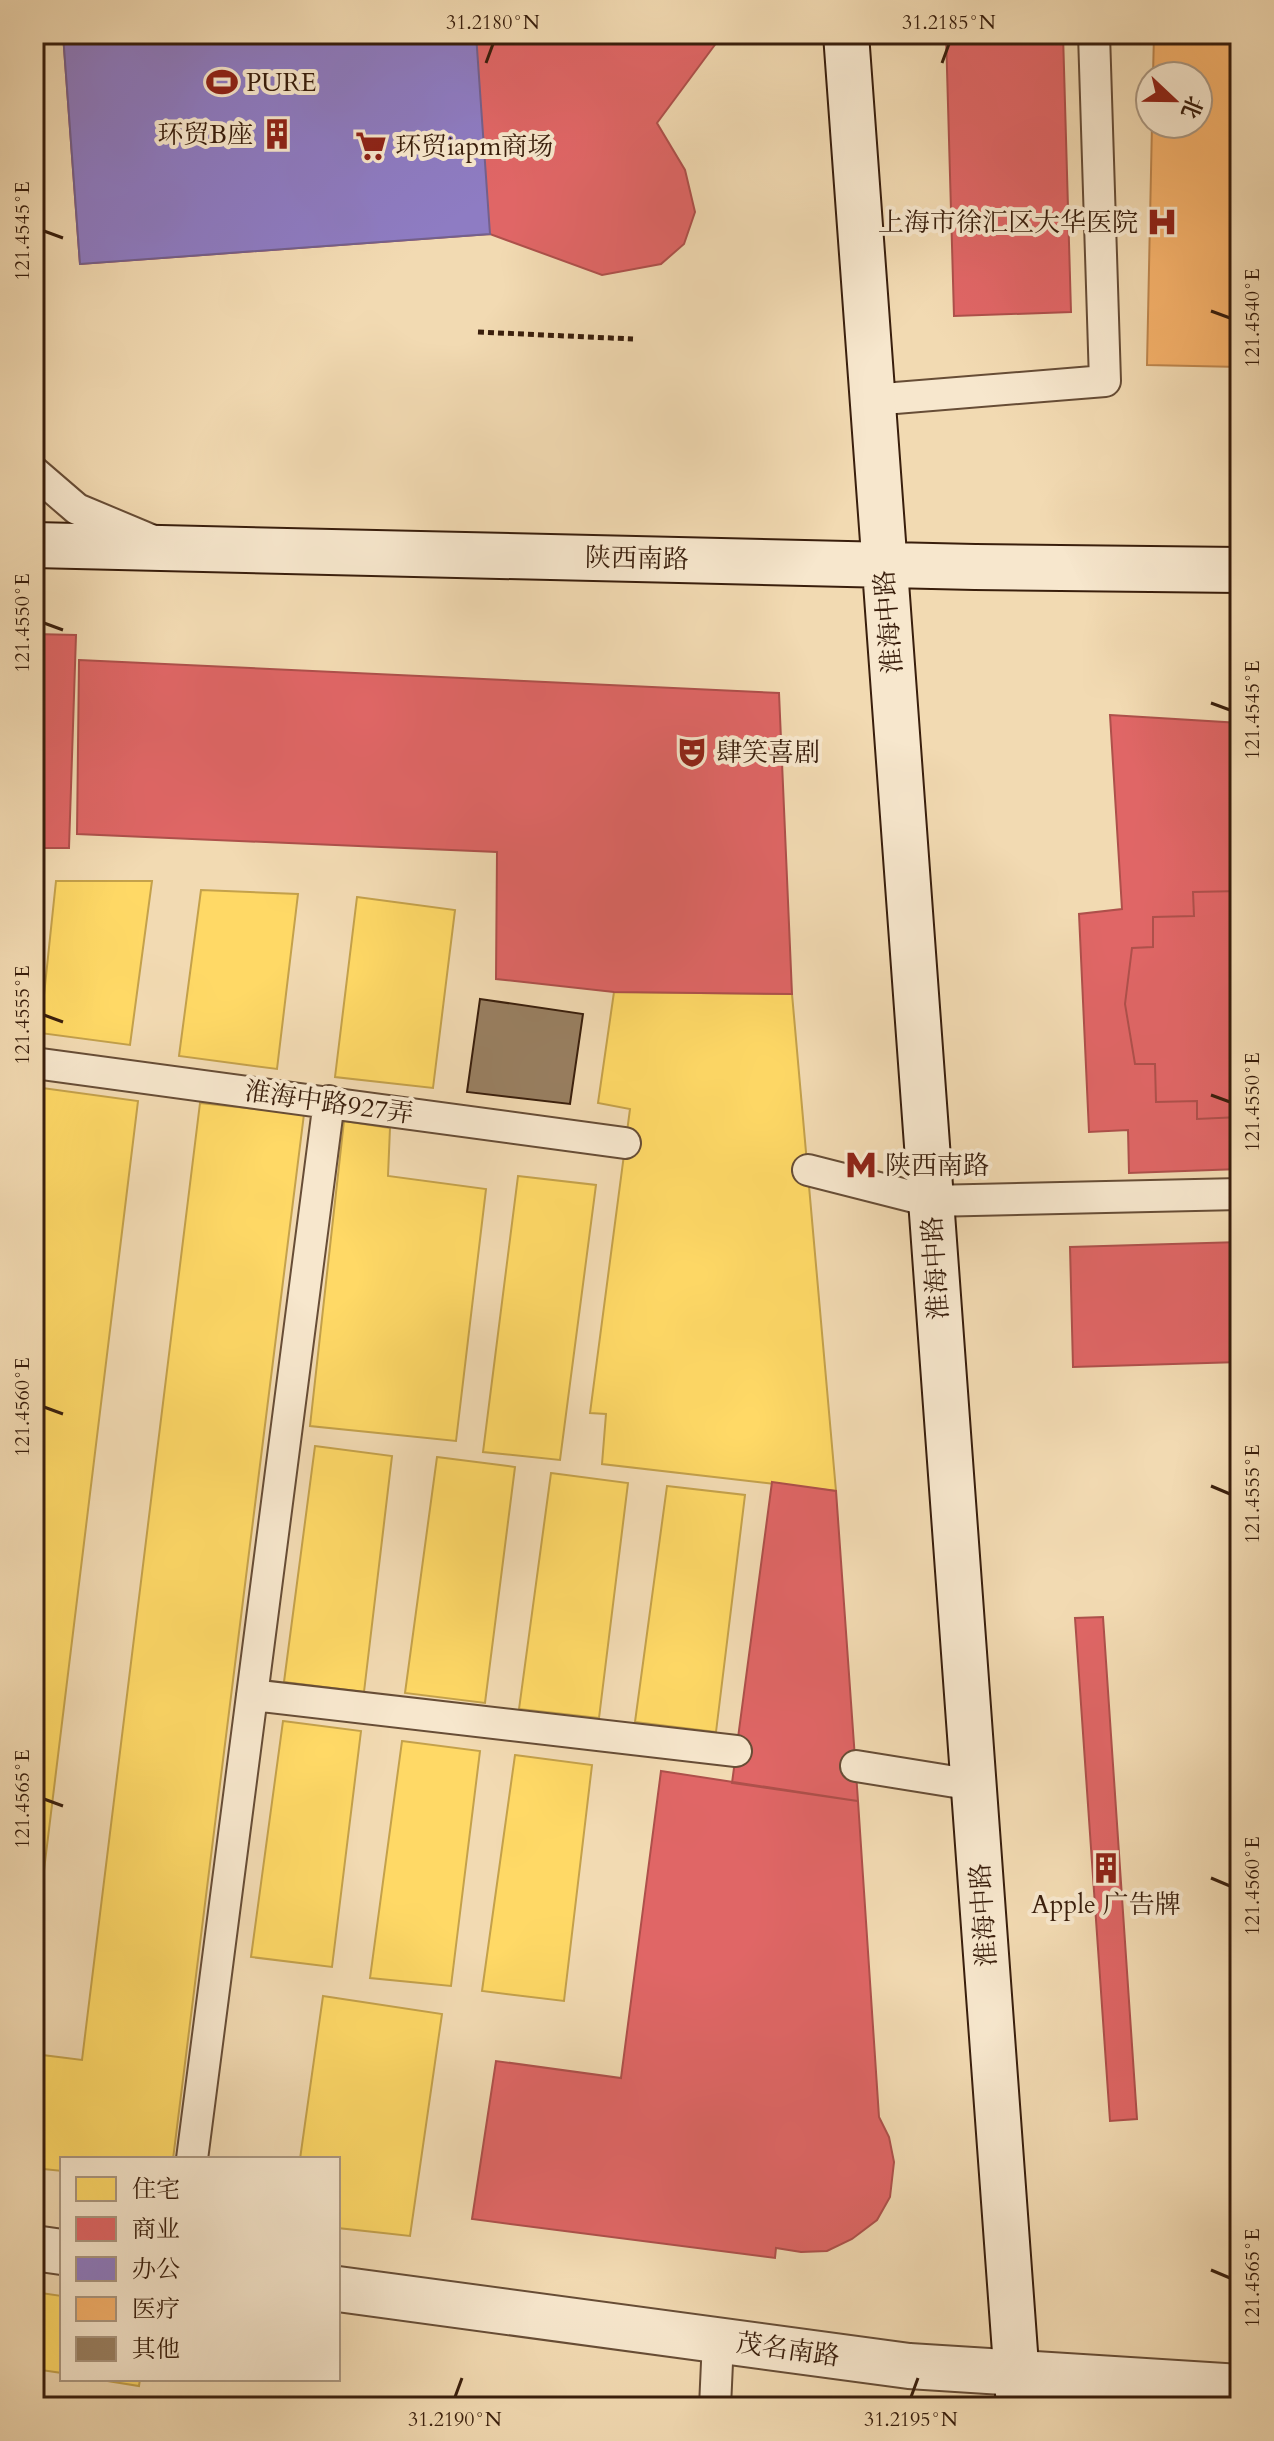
<svg xmlns="http://www.w3.org/2000/svg" width="1274" height="2441" font-family="Cardo,'Noto Serif SC',serif">
	<style>
		.homes { fill: #ffd966; stroke: #c4a14b; stroke-width: 2 }
		.shops { fill: #e06666; stroke: #ae504b; stroke-width: 2 }
		.offices { fill: #8e7cc3; stroke: #74608c; stroke-width: 2 }
		.health { fill: #f6b26b; stroke: #bd864e; stroke-width: 2 }
		.building { fill: #998062; stroke: #391e0c; stroke-width: 2 }
		.lines { fill: none; stroke-linecap: round; stroke-linejoin: round }
		.service-casing { stroke: #674d36; stroke-width: 34 }
		.minor-casing { stroke: #674d36; stroke-width: 48 }
		.secondary-casing { stroke: #391e0c; stroke-width: 48 }
		.path { stroke: #391e0c; stroke-width: 5; stroke-dasharray: 6 4; stroke-linecap: butt }
		.service { stroke: #f7e7cd; stroke-width: 30 }
		.minor { stroke: #f7e7cd; stroke-width: 44 }
		.secondary { stroke: #f7e7cd; stroke-width: 44 }
		.ticks { fill: none; stroke: #391e0c; stroke-width: 3 }
		.labels { text-anchor: middle; stroke-width: 8; stroke-linejoin: round; paint-order: stroke }
		.poi-label { font-size: 26px; fill: #391e0c; stroke: #f7e7cd; text-anchor: start }
		.street-label { font-size: 26px; fill: #391e0c; stroke: #f7e7cd }
		.neatline { fill: none; stroke: #391e0c; stroke-width: 3 }
		.ticks-label { font-size: 20px; text-anchor: middle; fill: #391e0c }
	</style>
	<rect width="100%" height="100%" fill="#f2dab2"/>
	<filter id="stains"><feTurbulence type="fractalNoise" baseFrequency=".0025" numOctaves="4"/><feColorMatrix values="0 0 0 0 .2 0 0 0 0 .09 0 0 0 0 .02 0 0 0 .5 -.17"/></filter>
	<radialGradient id="worn" r=".72"><stop offset=".6" stop-color="#630" stop-opacity="0"/><stop offset="1" stop-color="#630" stop-opacity=".3"/></radialGradient>
	<path class="homes" d="M56,881h96l-22,164 -90,-12z
		M201,890l97,4 -21,175 -98,-13z
		M357,897l98,13 -22,178 -98,-11z
		M614,992l178,2 44,497 -234,-27 4,-50 -16,-1 40,-304 -32,-6z
		M35,1087l103,14 -104,851v-855z
		M200,1103l104,11 -131,1045h-111v12l-28,-3v-114l48,6z
		M344,1121l46,7 -2,48 98,13 -30,252 -146,-15z
		M518,1176l78,9 -36,275 -77,-8z
		M315,1446l77,10 -28,236 -80,-10z
		M437,1457l78,10 -30,236 -80,-10z
		M551,1473l77,10 -29,235 -80,-9z
		M667,1486l78,9 -29,237 -81,-10z
		M283,1721l78,10 -29,236 -81,-10z
		M402,1741l78,10 -29,235 -81,-8z
		M515,1755l77,10 -28,236 -82,-10z
		M323,1996l119,18 -32,222 -72,-8v-69h-38z
		M34,2292l28,4v77l-28,-4z
		M95,2379h45l-1,7z"/>
	<path class="shops" d="M63,34h654v8l-60,81 28,47 10,42 -11,32 -23,20 -59,11 -112,-41 -410,30z
		M946,34h117l8,278 -117,4z
		M34,634l42,1 -7,213h-35z
		M79,660l700,33 13,301 -178,-2 -118,-13 1,-127 -420,-18z
		M1110,715l130,8v446l-111,4 -1,-43 -39,2 -10,-218 43,-5z
		M1240,891v226l-43,2v-18l-41,1 -1,-38h-20l-10,-60 7,-56 21,-1v-30l41,-1 -1,-24z
		M1240,1242v120l-167,5 -3,-120z
		M772,1482l64,9 22,310 -126,-18z
		M1103,1617l34,502 -27,2 -35,-503z
		M661,1771l197,30 21,316 10,20 5,25 -4,35 -13,23 -25,19 -25,12 -26,1 -25,-4 -1,10 -303,-39 24,-158 125,17z"/>
	<path class="offices" d="M63,34h413l14,200 -410,30z"/>
	<path class="health" d="M1154,34h86v333l-93,-2 5,-241h46v-48h-45z"/>
	<path class="building" d="M480,999l103,15 -13,90 -103,-12z
		M468,2404v3h-91v-1z"/>
	<g class="lines">
		<defs>
			<path id="service" d="M871,400l234,-19 -11,-347
				M34,472l43,37 74,31
				M34,1063l591,80
				M808,1170l122,31 310,-7
				M252,1695l484,56
				M856,1766l118,19
				M192,2159l137,-1058
				M715,2407l3,-67"/>
			<path id="minor" d="M34,2248l28,4
				M338,2289l571,77 331,21"/>
			<path id="secondary" d="M846,34l173,2373
				M34,545l941,22 265,3"/>
		</defs>
		<use href="#service" class="service-casing"/>
		<use href="#minor" class="minor-casing"/>
		<use href="#secondary" class="secondary-casing"/>
		<path class="path" d="M478,332l155,7"/>
		<use href="#service" class="service"/>
		<use href="#minor" class="minor"/>
		<use href="#secondary" class="secondary"/>
	</g>
	<path class="ticks" d="M486,63l7,-19M942,63l7,-19M44,231l19,7M1211,311l19,7M44,623l19,7M1211,703l19,7M44,1015l19,7M1211,1095l19,7M44,1407l19,7M1211,1486l19,8M44,1799l19,7M1211,1878l19,8M1211,2270l19,8M455,2397l7,-19M911,2397l7,-19"/>
	<defs>
		<symbol id="stadium-bare" viewBox="-9 -9 18 18"><path d="M0-5a6.5 5 0 1 0 0 10a6.5 5 0 1 0 0-10ZM-3.5-1.8h7v3.6h-7Z" fill="#8f2418" stroke="#f7e7cd" stroke-width="2.5" paint-order="stroke"/></symbol>
		<symbol id="building-bare" viewBox="-9 -9 18 18"><path d="M-4-6H4V6H1V3H-1V6H-4ZM-2.5-4.3h1.7v1.8h-1.7ZM.8-4.3h1.7v1.8H.8ZM-2.5-1h1.7V.8h-1.7ZM.8-1h1.7V.8H.8Z" fill="#8f2418" stroke="#f7e7cd" stroke-width="2.5" paint-order="stroke"/></symbol>
		<symbol id="supermarket-bare" viewBox="-9 -9 18 18"><path d="M-6-5.5h2.5l.6 2H6L4.5 2H-2.5L-4.4-4H-6ZM-1.5 3.2a1.3 1.3 0 1 0 .1 0ZM3 3.2a1.3 1.3 0 1 0 .1 0Z" fill="#8f2418" stroke="#f7e7cd" stroke-width="2.5" paint-order="stroke"/></symbol>
		<symbol id="hospital-bare" viewBox="-9 -9 18 18"><path d="M-5-5h3v3.5h4V-5h3V5h-3V1.5h-4V5h-3Z" fill="#8f2418" stroke="#f7e7cd" stroke-width="2.5" paint-order="stroke"/></symbol>
		<symbol id="theatre-bare" viewBox="-9 -9 18 18"><path d="M-5-5.5Q0-4 5-5.5V0Q5 5 0 6Q-5 5-5 0ZM-3.3-2.5H-1v1.5H-3.3ZM1-2.5H3.3v1.5H1ZM-2.8 1Q0 5.5 2.8 1Z" fill="#8f2418" stroke="#f7e7cd" stroke-width="2.5" paint-order="stroke"/></symbol>
		<symbol id="metro-bare" viewBox="-9 -9 18 18"><path d="M-5.5 5V-5H-3L0 0L3-5H5.5V5H3V-.5L0 4L-3-.5V5Z" fill="#8f2418" stroke="#f7e7cd" stroke-width="2.5" paint-order="stroke"/></symbol>
	</defs>
	<g fill-rule="evenodd">
		<use href="#stadium-bare" x="200" y="60" width="44" height="44"/>
		<use href="#building-bare" x="255" y="112" width="44" height="44"/>
		<use href="#supermarket-bare" x="349" y="124" width="44" height="44"/>
		<use href="#hospital-bare" x="1140" y="200" width="44" height="44"/>
		<use href="#theatre-bare" x="670" y="730" width="44" height="44"/>
		<use href="#metro-bare" x="839" y="1143" width="44" height="44"/>
		<use href="#building-bare" x="1084" y="1846" width="44" height="44"/>
	</g>
	<g class="labels">
		<g class="poi-label">
			<text x="246" y="91">PURE</text>
			<text x="253" y="143" text-anchor="end">环贸B座</text>
			<text x="395" y="155">环贸iapm商场</text>
			<text x="1138" y="231" text-anchor="end">上海市徐汇区大华医院</text>
			<text x="716" y="761">肆笑喜剧</text>
			<text x="885" y="1174">陕西南路</text>
			<text x="1106" y="1913" text-anchor="middle">Apple 广告牌</text>
		</g>
		<g class="street-label">
			<text transform="translate(637 558) rotate(1)" y="9">陕西南路</text>
			<text transform="translate(888 622) rotate(-95)" y="9">淮海中路</text>
			<text transform="translate(329 1102) rotate(8)" y="9">淮海中路927弄</text>
			<text transform="translate(935 1268) rotate(-94)" y="9">淮海中路</text>
			<text transform="translate(983 1915) rotate(-94)" y="9">淮海中路</text>
			<text transform="translate(788 2349) rotate(8)" y="9">茂名南路</text>
		</g>
	</g>
	<rect width="1274" height="2441" fill="none" stroke="#f2dab2" stroke-width="88"/>
	<rect x="60" y="2157" width="280" height="224" fill="#f7e7cd" stroke="#ab9780" stroke-width="2"/>
	<rect x="76" y="2177" width="40" height="24" fill="#ffd966" stroke="#ab9780" stroke-width="2"/>
	<text x="132" y="2197" font-size="24" fill="#391e0c">住宅</text>
	<rect x="76" y="2217" width="40" height="24" fill="#e06666" stroke="#ab9780" stroke-width="2"/>
	<text x="132" y="2237" font-size="24" fill="#391e0c">商业</text>
	<rect x="76" y="2257" width="40" height="24" fill="#8e7cc3" stroke="#ab9780" stroke-width="2"/>
	<text x="132" y="2277" font-size="24" fill="#391e0c">办公</text>
	<rect x="76" y="2297" width="40" height="24" fill="#f6b26b" stroke="#ab9780" stroke-width="2"/>
	<text x="132" y="2317" font-size="24" fill="#391e0c">医疗</text>
	<rect x="76" y="2337" width="40" height="24" fill="#998062" stroke="#ab9780" stroke-width="2"/>
	<text x="132" y="2357" font-size="24" fill="#391e0c">其他</text>
	<g transform="translate(1174 100) rotate(112)"><circle r="38" fill="#f7e7cd" stroke="#ab9780" stroke-width="2"/>
	<path d="M0-6L14 30L0 20L-14 30Z" fill="#8f2418"/>
	<text y="-12" font-size="22" font-weight="bold" text-anchor="middle" fill="#391e0c">北</text>
	</g>
	<rect x="44" y="44" width="1186" height="2353" class="neatline"/>
	<g class="ticks-label">
		<text x="493" y="29">31.2180°N</text>
		<text x="949" y="29">31.2185°N</text>
		<text transform="translate(22 231) rotate(-90)" y="7">121.4545°E</text>
		<text transform="translate(1252 318) rotate(-90)" y="7">121.4540°E</text>
		<text transform="translate(22 623) rotate(-90)" y="7">121.4550°E</text>
		<text transform="translate(1252 710) rotate(-90)" y="7">121.4545°E</text>
		<text transform="translate(22 1015) rotate(-90)" y="7">121.4555°E</text>
		<text transform="translate(1252 1102) rotate(-90)" y="7">121.4550°E</text>
		<text transform="translate(22 1407) rotate(-90)" y="7">121.4560°E</text>
		<text transform="translate(1252 1494) rotate(-90)" y="7">121.4555°E</text>
		<text transform="translate(22 1799) rotate(-90)" y="7">121.4565°E</text>
		<text transform="translate(1252 1886) rotate(-90)" y="7">121.4560°E</text>
		<text transform="translate(1252 2278) rotate(-90)" y="7">121.4565°E</text>
		<text x="455" y="2426">31.2190°N</text>
		<text x="911" y="2426">31.2195°N</text>
	</g>
	<rect width="100%" height="100%" filter="url(#stains)"/>
	<rect width="100%" height="100%" fill="url(#worn)"/>
</svg>
